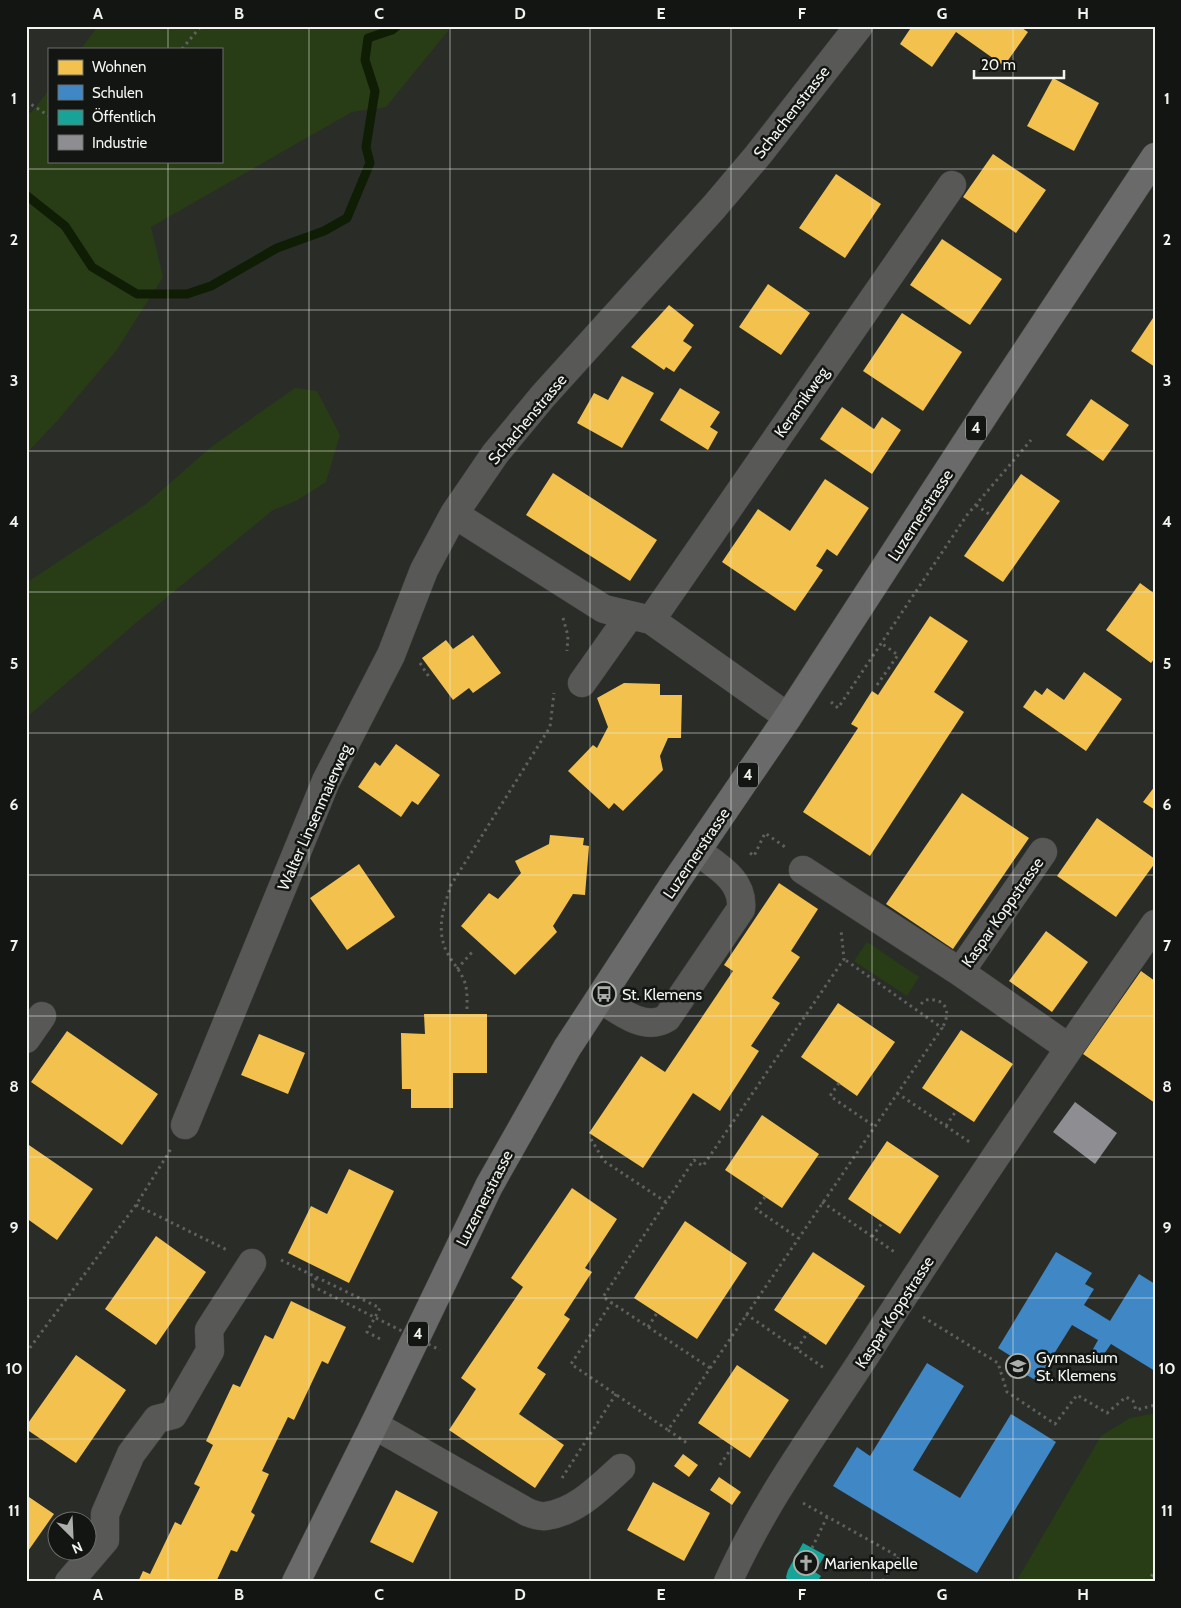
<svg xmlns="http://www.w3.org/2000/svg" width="1181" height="1608" font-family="Cabin,sans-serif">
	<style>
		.green { fill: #283d16 }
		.homes { fill: #f2c14e }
		.schools { fill: #3f88c5 }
		.public { fill: #17a398 }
		.industry { fill: #8d8d92 }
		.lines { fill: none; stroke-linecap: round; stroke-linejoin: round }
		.stream { stroke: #101d05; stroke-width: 9 }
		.minor-casing { stroke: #464745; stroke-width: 29 }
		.major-casing { stroke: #464745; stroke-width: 29 }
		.path { stroke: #60615f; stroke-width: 3; stroke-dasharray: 2.5 4; stroke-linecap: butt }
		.minor { stroke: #585957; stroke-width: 28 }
		.major { stroke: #696a69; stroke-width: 28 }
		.path-bridge { stroke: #60615f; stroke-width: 3; stroke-dasharray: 2.5 4; stroke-linecap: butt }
		.grid { fill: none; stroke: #f1f4ef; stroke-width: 1; stroke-opacity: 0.55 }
		.labels { text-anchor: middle; stroke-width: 5; stroke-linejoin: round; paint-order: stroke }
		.shield { fill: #131512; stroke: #aeb1ad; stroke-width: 1 }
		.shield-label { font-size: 15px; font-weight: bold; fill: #f1f4ef }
		.street-label { font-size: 16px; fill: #f1f4ef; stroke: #131512 }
		.poi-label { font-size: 16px; fill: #f1f4ef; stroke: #131512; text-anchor: start }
		.neatline { fill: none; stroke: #f1f4ef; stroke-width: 2 }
		.grid-label { font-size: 16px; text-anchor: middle; font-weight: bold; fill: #f1f4ef }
	</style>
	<rect width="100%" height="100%" fill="#2a2c28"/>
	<path class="green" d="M98,26h354l-66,81 -34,5 -201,115 12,50 -47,74 -58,69 -32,34v-344l5,3 18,-23v71h172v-112h-140z
		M295,388l22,3 23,44 -14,47 -30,19 -23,9 -136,112 -111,96v-135l120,-79 65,-57z
		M867,942l52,35 -12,19 -53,-35z
		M1155,1411v171h-139l85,-146 29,-18 22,-4z"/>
	<path class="homes" d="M912,26h107l9,6 -24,34 -48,-34 -24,35 -32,-23z
		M1053,78l46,25 -25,48 -47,-25z
		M993,154l53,36 -30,43 -53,-36z
		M836,174l45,30 -36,54 -46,-30z
		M942,239l60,40 -32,46 -60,-40z
		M768,284l42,29 -29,42 -42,-28z
		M669,305l25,20 -11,16 9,6 -18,25 -8,-5 -2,3 -33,-23z
		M902,313l60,39 -39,59 -60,-40z
		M1155,315v52l-24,-16z
		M622,376l32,17 -32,55 -45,-25 17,-30 14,7z
		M680,388l40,24 -10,15 8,5 -10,18 -48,-30z
		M1091,399l38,26 -26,36 -37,-26z
		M842,407l32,22 8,-12 19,13 -29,44 -52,-35z
		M553,473l104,67 -27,41 -104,-66z
		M1021,474l39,27 -57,81 -39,-26z
		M825,479l44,29 -32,48 -10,-7 -11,17 7,4 -28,41 -73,-49 36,-53 32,22z
		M1140,583l15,11v64l-4,5 -45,-33z
		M930,616l38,25 -34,51 30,20 -94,144 -67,-44 55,-84 -7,-4 21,-33 6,4z
		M473,635l28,38 -28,20 -4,-5 -16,12 -31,-42 24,-18 7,9z
		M1084,672l38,27 -36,52 -63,-44 12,-17 7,5 5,-7 17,12z
		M624,683l36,1v11h22l-1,43h-13l-8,18 3,14 -40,41 -9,-8 -5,6 -41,-38 25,-26 4,3 11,-21 -11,-29z
		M396,744l44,31 -22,30 -6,-4 -11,16 -43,-30 17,-25 5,4z
		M1155,786v24l-12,-8z
		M962,793l67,45 -76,111 -67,-45z
		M1097,818l58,41v4l-39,54 -59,-41z
		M550,835l34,3 -1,7 6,1 -4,49 -12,-1 -20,32 4,6 -42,43 -54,-49 28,-33 9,6 23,-26 -6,-12 34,-17z
		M359,864l36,53 -48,33 -37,-52z
		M779,883l39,26 -27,42 9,6 -28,41 8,5 -29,43 8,5 -39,60 -27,-18 -50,75 -54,-35 52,-77 24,16 68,-101 -9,-6z
		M1046,931l42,31 -36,50 -43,-31z
		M1141,971l14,10v122l-72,-49z
		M838,1003l57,39 -38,54 -56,-39z
		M424,1014h63v59h-34v35h-42v-19h-9l-1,-56 24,1z
		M961,1030l52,34 -39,58 -52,-34z
		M67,1031l91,63 -36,51 -91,-63z
		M259,1034l46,19 -17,41 -47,-19z
		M762,1115l57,39 -37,54 -57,-38z
		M887,1141l52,35 -39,58 -52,-35z
		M26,1143l67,46 -36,51 -31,-22z
		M349,1169l45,22 -45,92 -61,-30 23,-47 16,8z
		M572,1188l45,31 -32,49 7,4 -28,43 6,4 -33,49 9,6 -27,40 45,31 -29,43 -86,-58 27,-41 -15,-11 62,-91 -12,-9z
		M685,1221l62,42 -50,76 -63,-41z
		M156,1236l50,36 -50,73 -51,-36z
		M813,1252l52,34 -39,59 -52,-35z
		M291,1301l55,26 -18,37 -6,-3 -28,59 -6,-3 -26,54 7,3 -18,38 4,3 -18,37 -6,-2 -15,32h-78l5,-11 7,3 25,-52 6,3 19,-38 -6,-3 19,-39 -7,-4 27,-57 7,3 25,-52 8,4z
		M76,1355l50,35 -50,73 -50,-34v-3z
		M737,1365l52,35 -39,58 -52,-35z
		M683,1454l15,11 -9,12 -15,-11z
		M719,1477l22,15 -9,13 -22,-15z
		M653,1482l57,31 -26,48 -57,-31z
		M396,1490l42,22 -25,51 -43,-21z
		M26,1495l28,19 -28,40z"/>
	<path class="schools" d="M1056,1252l36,21 -7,11 9,5 -10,16 26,16 29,-47 16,10v87l-44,-27 -9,13 -10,-6 6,-11 -26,-15 -35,56 -19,-11 4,-7 -24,-15z
		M927,1363l37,23 -51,84 47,28 51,-84 45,28 -79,131 -144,-87 24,-39 13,9z"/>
	<path class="public" d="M803,1543l22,12 -10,17 6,4 -4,6h-8l-4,-2 -2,2h-15l-2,-5 2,-7z"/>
	<path class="industry" d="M1075,1102l42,31 -22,31 -42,-32z"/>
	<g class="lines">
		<path class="stream" d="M26,195l39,31 27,41 45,27h50l24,-8 66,-38 47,-17 23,-13 23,-55 -4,-16 9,-56 -10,-31 3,-22 24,-8 5,-4"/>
		<defs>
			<path id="minor" d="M454,514l150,95 47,11 137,97
				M651,620l301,-435
				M582,683l48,-68
				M803,870l157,102 109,76
				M960,972l83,-120
				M601,999c18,12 44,33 66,19l74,-109c3,-29 -24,-43 -44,-58
				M26,1039l16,-23
				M185,1125l141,-344 65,-126 33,-85 30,-56 41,-60 48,-58 171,-189 44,-52 101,-129
				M374,1425l153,87c5,2 13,5 19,4 30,-4 53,-28 75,-48
				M69,1582l36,-42v-26l26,-60 26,-35 16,-4 37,-64 -1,-21 43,-67
				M728,1582c36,-80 89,-152 137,-226 93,-146 191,-290 290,-432"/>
			<path id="major" d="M296,1582l78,-157 115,-239 78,-138 107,-164 114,-167 200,-308 167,-252"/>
		</defs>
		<use href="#minor" class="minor-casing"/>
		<use href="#major" class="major-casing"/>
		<path class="path" d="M182,49l19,-23
			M26,101l23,15
			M976,505l13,9
			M563,618l5,18 -1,15
			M420,663l9,14
			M877,685l21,-30 -17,-12
			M831,702l7,6 129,-193 64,-75
			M750,853l4,3 11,-23 20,14
			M457,969l17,-19
			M921,1004l4,-4c21,-3 27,12 17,28
			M467,1009c0,-10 1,-21 -4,-31 -5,-11 -15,-20 -19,-33 -7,-21 1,-41 7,-60l99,-158 4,-34
			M839,1083l-9,13 44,30
			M897,1093l74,50
			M946,1126l10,-15
			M591,1139l13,22 62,41
			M765,1197l-9,12 42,29
			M822,1202l74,51
			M136,1205l91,45
			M872,1237l10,-14
			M281,1260l99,48 -13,24 15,8
			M312,1286l5,-9
			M612,1302l-41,62 97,66 274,-402 -98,-69
			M746,1314l78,54
			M923,1317l75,46 9,29 48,32 22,-29 30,18 19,-16 7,4 3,9 19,-5
			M648,1327l9,-14
			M797,1349l11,-17
			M26,1353l110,-148 35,-56
			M710,1368l-107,-71 91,-137 9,6 141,-207 -3,-29
			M668,1430l19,13
			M720,1465l13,-19
			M562,1478l54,-84
			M803,1503l96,54 -17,25
			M812,1548l15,-31
			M1148,1582l7,-12"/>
		<use href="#minor" class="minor"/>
		<use href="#major" class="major"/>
		<path class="path-bridge" d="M312,1286l128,64"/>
	</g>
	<path class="grid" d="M168,26v23M309,26v1556M450,26v1556M590,26v1556M731,26v1556M872,26v1556M1013,26v1556M168,161v1421M26,169h1129M26,310h1129M26,451h1129M26,592h1129M26,733h1129M26,875h1129M26,1016h1129M26,1157h1129M26,1298h1129M26,1439h1129"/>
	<defs>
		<symbol id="bus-ring" viewBox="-11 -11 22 22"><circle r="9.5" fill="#131512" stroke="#abaea9" stroke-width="1.5"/><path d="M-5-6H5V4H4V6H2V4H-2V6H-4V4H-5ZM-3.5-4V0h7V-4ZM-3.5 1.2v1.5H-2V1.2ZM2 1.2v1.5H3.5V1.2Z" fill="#abaea9"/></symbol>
		<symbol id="school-ring" viewBox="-11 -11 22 22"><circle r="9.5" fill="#131512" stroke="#abaea9" stroke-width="1.5"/><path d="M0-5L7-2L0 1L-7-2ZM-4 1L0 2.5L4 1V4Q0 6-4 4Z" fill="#abaea9"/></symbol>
		<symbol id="church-ring" viewBox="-11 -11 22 22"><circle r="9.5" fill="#131512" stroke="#abaea9" stroke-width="1.5"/><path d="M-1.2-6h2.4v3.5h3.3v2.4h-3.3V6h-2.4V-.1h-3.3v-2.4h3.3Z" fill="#abaea9"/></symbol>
	</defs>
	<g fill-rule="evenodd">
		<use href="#bus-ring" x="590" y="980" width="28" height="28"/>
		<use href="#school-ring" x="1004" y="1352" width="28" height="28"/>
		<use href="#church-ring" x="792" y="1549" width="28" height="28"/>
	</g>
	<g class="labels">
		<g class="shield">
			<rect x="966" y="415.5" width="20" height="25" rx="4"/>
			<rect x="738" y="762.5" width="20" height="25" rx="4"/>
			<rect x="408" y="1321.5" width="20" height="25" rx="4"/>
		</g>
		<g class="shield-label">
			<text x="976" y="433">4</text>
			<text x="748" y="780">4</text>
			<text x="418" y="1339">4</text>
		</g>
		<g class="street-label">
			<text transform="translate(791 112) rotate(-52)" y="6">Schachenstrasse</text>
			<text transform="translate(801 402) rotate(-55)" y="6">Keramikweg</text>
			<text transform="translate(527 419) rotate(-50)" y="6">Schachenstrasse</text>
			<text transform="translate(920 515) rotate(-57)" y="6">Luzernerstrasse</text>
			<text transform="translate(314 817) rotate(-66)" y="6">Walter Linsenmaierweg</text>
			<text transform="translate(696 853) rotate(-56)" y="6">Luzernerstrasse</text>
			<text transform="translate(1002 912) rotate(-55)" y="6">Kaspar Koppstrasse</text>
			<text transform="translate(484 1198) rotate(-63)" y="6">Luzernerstrasse</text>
			<text transform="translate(894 1312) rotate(-57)" y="6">Kaspar Koppstrasse</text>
		</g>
		<g class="poi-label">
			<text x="622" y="1000">St. Klemens</text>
			<text x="1036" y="1363">Gymnasium<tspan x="1036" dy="18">St. Klemens</tspan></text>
			<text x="824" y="1569">Marienkapelle</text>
		</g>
	</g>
	<rect width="1181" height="1608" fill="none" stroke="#131512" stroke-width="55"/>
	<rect x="48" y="48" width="175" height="115" fill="#131512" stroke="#6c6e6a"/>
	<rect x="58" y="60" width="25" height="15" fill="#f2c14e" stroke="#6c6e6a"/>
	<text x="92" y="72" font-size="15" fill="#f1f4ef">Wohnen</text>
	<rect x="58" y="85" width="25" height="15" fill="#3f88c5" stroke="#6c6e6a"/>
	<text x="92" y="98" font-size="15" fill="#f1f4ef">Schulen</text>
	<rect x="58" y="110" width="25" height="15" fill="#17a398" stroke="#6c6e6a"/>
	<text x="92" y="122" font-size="15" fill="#f1f4ef">Öffentlich</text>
	<rect x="58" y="135" width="25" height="15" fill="#8d8d92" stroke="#6c6e6a"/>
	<text x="92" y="148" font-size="15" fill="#f1f4ef">Industrie</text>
	<g transform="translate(72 1536) rotate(156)"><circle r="24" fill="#131512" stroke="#6c6e6a"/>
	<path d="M0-4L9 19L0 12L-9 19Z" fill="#abaea9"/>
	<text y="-8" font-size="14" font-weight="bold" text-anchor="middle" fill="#f1f4ef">N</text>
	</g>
	<path d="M974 70v8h90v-8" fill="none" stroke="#f1f4ef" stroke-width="2.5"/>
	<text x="981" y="70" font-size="15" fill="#f1f4ef" stroke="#131512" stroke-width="4" paint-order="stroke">20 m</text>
	<rect x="28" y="28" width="1126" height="1552" class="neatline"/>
	<g class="grid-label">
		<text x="98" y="19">A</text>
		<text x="239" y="19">B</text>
		<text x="379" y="19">C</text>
		<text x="520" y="19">D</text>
		<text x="661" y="19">E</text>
		<text x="802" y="19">F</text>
		<text x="942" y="19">G</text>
		<text x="1083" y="19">H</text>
		<text x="14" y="104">1</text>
		<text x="1167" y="104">1</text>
		<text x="14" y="245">2</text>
		<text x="1167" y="245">2</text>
		<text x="14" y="386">3</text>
		<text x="1167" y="386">3</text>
		<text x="14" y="527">4</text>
		<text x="1167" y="527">4</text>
		<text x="14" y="669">5</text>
		<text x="1167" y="669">5</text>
		<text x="14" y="810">6</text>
		<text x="1167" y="810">6</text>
		<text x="14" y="951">7</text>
		<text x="1167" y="951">7</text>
		<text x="14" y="1092">8</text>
		<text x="1167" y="1092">8</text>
		<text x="14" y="1233">9</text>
		<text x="1167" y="1233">9</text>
		<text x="14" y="1374">10</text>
		<text x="1167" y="1374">10</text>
		<text x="14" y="1516">11</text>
		<text x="1167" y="1516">11</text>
		<text x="98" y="1600">A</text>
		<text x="239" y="1600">B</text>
		<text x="379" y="1600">C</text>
		<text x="520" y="1600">D</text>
		<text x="661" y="1600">E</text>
		<text x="802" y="1600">F</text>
		<text x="942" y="1600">G</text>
		<text x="1083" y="1600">H</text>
	</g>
</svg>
